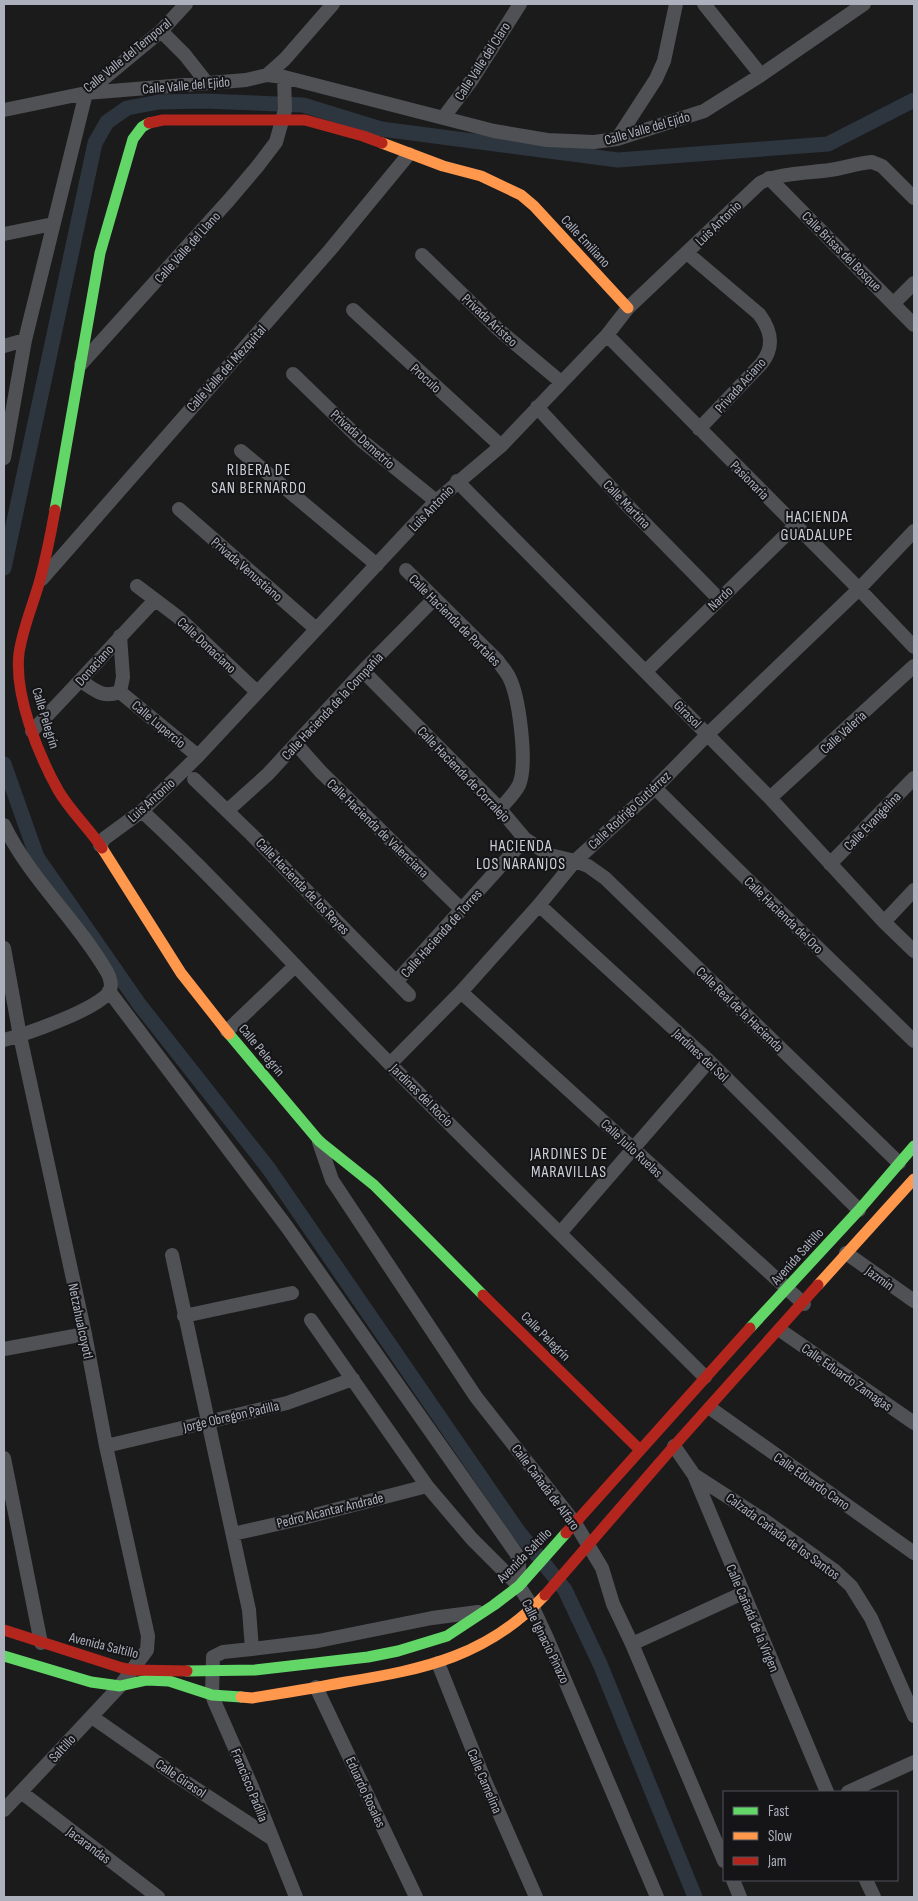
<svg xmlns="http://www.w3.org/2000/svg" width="918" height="1901" font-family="'Sofia Sans Condensed',sans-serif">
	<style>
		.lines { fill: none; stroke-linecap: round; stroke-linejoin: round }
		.canal { stroke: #2d363f; stroke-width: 15 }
		.street { stroke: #4f5155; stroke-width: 14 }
		.fast { stroke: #63d668; stroke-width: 11 }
		.slow { stroke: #ff974d; stroke-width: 11 }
		.jam { stroke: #b3261e; stroke-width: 11 }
		.labels { text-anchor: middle; stroke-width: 4; stroke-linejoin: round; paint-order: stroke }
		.street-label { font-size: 14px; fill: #acb1bd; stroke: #151518 }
		.quarter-label { font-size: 16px; letter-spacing: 1px; fill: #ced0d9; stroke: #151518 }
	</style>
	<rect width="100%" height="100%" fill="#1b1b1c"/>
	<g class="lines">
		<path class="canal" d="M4,568l91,-425 12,-21 20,-14 32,-6 45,-1 99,4 78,24 237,31 210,-16 86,-44
			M4,764l33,93 102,147 130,165 249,362 47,59 35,74 95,233"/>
		<path class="street" d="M704,4l57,71
			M161,31l24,24 22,28
			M267,75l18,-16 48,-55
			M86,93l75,-62 25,-27
			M4,110l82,-17 160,-13 21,-5 17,2 210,54 53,9 47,2 23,-3 87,-28 57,-36 103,-71
			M443,118l28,-37 49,-77
			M617,139l39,-60 8,-18 12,-57
			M769,178l145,147
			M4,234l49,-10
			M687,253l72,61c12,16 16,32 3,49l-63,66
			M422,255l77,75 62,52
			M894,303l20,-20
			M353,310l148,136
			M607,335l252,254 55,58
			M4,346l21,-6
			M81,364l148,-164 28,-33 19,-25 9,-32 -1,-33
			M293,374l68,66 75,61
			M537,407l89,97 93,95
			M241,451l136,114
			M4,458l21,-118 61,-247
			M457,481l313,317 114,124 30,29
			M179,509l136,119
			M406,570l92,91c3,5 8,10 11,16 10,19 19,87 10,108 -4,8 -13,17 -19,24
			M42,579l288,-329 79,-96
			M137,586l41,31 79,75
			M363,671l137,138 25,30 25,16 25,6 13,5 17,12 294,285
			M646,671l149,-145
			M81,681c15,10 21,17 39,11
			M120,692l78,64
			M120,692l3,-15 -3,-41
			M32,731c42,-43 82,-88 123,-131
			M296,744l25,28 140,137
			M194,779l57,55 158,161
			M655,788l92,91 167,162
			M770,798l144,-132
			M142,811c86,80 164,168 247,252 104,106 211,209 316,314
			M227,811l41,-37 95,-103 71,-72
			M4,825c26,54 73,95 103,147 3,5 5,13 3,18 -7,18 -87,45 -106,50
			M100,845l5,-7 37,-27 56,-55 238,-255 65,-55 106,-111 21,-27 132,-125c18,-10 49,-10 70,-13 14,-2 28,-7 42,-8l10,4 32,32
			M830,864l84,-86
			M539,905l170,156 150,149
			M884,922l30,-32
			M4,948l16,88 65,298 21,112 42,190 -1,14 -27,36 -116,124
			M396,982l129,-143
			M109,991l178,236 229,326 3,7v26
			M461,992l343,312
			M227,1031l68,-65
			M390,1064l71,-72 78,-87 36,-44 80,-73 53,-54 151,-145 55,-58
			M319,1142l13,38 144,217 99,126 27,45 11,36 19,40 92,217
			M561,1232l148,-171
			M846,1253l68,48
			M172,1255l77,355 3,39 -29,3 -10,5 -1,38 3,8 37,84 44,110
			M184,1316l108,-23
			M311,1320l116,166 45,53 47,47 14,22 14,30 110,259
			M780,1330l134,93
			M4,1349l81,-15
			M710,1408l204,145
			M106,1446l181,-43 66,-24
			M674,1446l20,29 133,317
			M4,1458l37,185
			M694,1475l70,45 71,51 16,15 20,32 43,98
			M233,1534l70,-16 124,-32
			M632,1644l111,-51
			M252,1649l66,-8 114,-23 46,-6
			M438,1663l47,118 51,116
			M316,1687l100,210
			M92,1717l86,60 93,61
			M21,1792l137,105
			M848,1792l66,-30
			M733,1880l7,17
			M866,1880l8,17"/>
		<path class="fast" d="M55,510l45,-257 33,-114 9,-12 7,-4
			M229,1034l90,107 55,44 109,110
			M750,1328l109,-118 55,-64
			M4,1656l87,26 29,4 27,-6 22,1 43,14 29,2
			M187,1671l68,-1 113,-13 30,-6 49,-15 47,-31 25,-19 47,-53"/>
		<path class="slow" d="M382,143l61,23 38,10 40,19 13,11 94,102
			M102,848l79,125 48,61
			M818,1285l96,-106
			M241,1697l11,1c31,-5 63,-10 94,-16 79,-13 142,-26 199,-87"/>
		<path class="jam" d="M149,123l14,-3h142l58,16 19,7
			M55,510c-4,23 -9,47 -15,70 -7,25 -17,47 -21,73 -5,42 19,101 39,137 12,21 31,38 44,58
			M483,1295l157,155
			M566,1533l184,-205
			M545,1595l129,-149 144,-161
			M4,1630l118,38 11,2 54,1"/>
	</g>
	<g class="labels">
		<g class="street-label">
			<text transform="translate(127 55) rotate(-39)" y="5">Calle Valle del Temporal</text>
			<text transform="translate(482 61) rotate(-57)" y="5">Calle Valle del Claro</text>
			<text transform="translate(186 85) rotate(-5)" y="5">Calle Valle del Ejido</text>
			<text transform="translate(647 128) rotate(-16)" y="5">Calle Valle del Ejido</text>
			<text transform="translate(718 223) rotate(-44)" y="5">Luis Antonio</text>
			<text transform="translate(586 241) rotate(47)" y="5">Calle Emiliano</text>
			<text transform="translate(187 247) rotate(-48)" y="5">Calle Valle del Llano</text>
			<text transform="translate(842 251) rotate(45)" y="5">Calle Brisas del Bosque</text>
			<text transform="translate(490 320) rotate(43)" y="5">Privada Aristeo</text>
			<text transform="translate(226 368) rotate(-48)" y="5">Calle Valle del Mezquital</text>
			<text transform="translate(426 378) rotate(42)" y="5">Proculo</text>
			<text transform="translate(740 385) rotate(-48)" y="5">Privada Aciano</text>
			<text transform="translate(363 439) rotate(42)" y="5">Privada Demetrio</text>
			<text transform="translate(750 480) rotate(45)" y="5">Pasionaria</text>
			<text transform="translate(627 504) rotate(46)" y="5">Calle Martina</text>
			<text transform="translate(431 508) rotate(-46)" y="5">Luis Antonio</text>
			<text transform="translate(247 569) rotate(41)" y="5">Privada Venustiano</text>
			<text transform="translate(720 598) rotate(-43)" y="5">Nardo</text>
			<text transform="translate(455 620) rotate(45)" y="5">Calle Hacienda de Portales</text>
			<text transform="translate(207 645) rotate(43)" y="5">Calle Donaciano</text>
			<text transform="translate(94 665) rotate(-48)" y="5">Donaciano</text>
			<text transform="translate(332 706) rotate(-47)" y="5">Calle Hacienda de la Compañía</text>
			<text transform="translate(688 714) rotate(45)" y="5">Girasol</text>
			<text transform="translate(46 718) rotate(73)" y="5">Calle Pelegrín</text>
			<text transform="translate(159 724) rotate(40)" y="5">Calle Lupercio</text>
			<text transform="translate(843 732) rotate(-42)" y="5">Calle Valeria</text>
			<text transform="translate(464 774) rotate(46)" y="5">Calle Hacienda de Corralejo</text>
			<text transform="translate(151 800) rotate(-42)" y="5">Luis Antonio</text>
			<text transform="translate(629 810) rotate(-43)" y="5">Calle Rodrigo Gutiérrez</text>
			<text transform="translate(872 821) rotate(-46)" y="5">Calle Evangelina</text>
			<text transform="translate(378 828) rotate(44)" y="5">Calle Hacienda de Valenciana</text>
			<text transform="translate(303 886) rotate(46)" y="5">Calle Hacienda de los Reyes</text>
			<text transform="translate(784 915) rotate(44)" y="5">Calle Hacienda del Oro</text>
			<text transform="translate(441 933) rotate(-48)" y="5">Calle Hacienda de Torres</text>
			<text transform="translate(740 1009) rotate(44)" y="5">Calle Real de la Hacienda</text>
			<text transform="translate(262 1050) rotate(50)" y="5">Calle Pelegrín</text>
			<text transform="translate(701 1055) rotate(43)" y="5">Jardines del Sol</text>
			<text transform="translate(422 1095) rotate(45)" y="5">Jardines del Rocío</text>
			<text transform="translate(632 1148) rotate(43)" y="5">Calle Julio Ruelas</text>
			<text transform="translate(797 1256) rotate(-48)" y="5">Avenida Saltillo</text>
			<text transform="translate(880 1278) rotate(36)" y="5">Jazmín</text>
			<text transform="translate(81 1321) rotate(78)" y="5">Netzahualcoyotl</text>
			<text transform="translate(546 1336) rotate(45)" y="5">Calle Pelegrín</text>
			<text transform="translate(847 1377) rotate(35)" y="5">Calle Eduardo Zamagas</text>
			<text transform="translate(231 1416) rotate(-13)" y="5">Jorge Obregon Padilla</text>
			<text transform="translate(812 1481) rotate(35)" y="5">Calle Eduardo Cano</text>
			<text transform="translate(546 1487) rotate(53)" y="5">Calle Cañadá de Alfaro</text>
			<text transform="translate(330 1510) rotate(-14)" y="5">Pedro Alcantar Andrade</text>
			<text transform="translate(783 1536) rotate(36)" y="5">Calzada Cañada de los Santos</text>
			<text transform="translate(524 1555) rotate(-45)" y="5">Avenida Saltillo</text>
			<text transform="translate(753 1618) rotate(67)" y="5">Calle Cañadá de la Virgen</text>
			<text transform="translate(546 1641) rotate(64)" y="5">Calle Ignacio Pinazo</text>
			<text transform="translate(104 1645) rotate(14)" y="5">Avenida Saltillo</text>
			<text transform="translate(62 1748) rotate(-47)" y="5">Saltillo</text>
			<text transform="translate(181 1778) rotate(34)" y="5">Calle Girasol</text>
			<text transform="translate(485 1781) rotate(67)" y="5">Calle Camelina</text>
			<text transform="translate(250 1785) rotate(68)" y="5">Francisco Padilla</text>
			<text transform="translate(366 1792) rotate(65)" y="5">Eduardo Rosales</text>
			<text transform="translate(89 1845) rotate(37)" y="5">Jacarandas</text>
		</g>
		<g class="quarter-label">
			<text x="259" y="475">RIBERA DE<tspan x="259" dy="18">SAN BERNARDO</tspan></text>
			<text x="817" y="522">HACIENDA<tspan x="817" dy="18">GUADALUPE</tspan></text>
			<text x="521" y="851">HACIENDA<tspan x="521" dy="18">LOS NARANJOS</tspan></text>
			<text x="569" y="1159">JARDINES DE<tspan x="569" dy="18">MARAVILLAS</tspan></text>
		</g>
	</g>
	<rect width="918" height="1901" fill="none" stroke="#acb1bd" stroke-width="10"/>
	<rect x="723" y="1791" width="175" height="90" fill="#151518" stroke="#51535a"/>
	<rect x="733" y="1807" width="25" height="8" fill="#63d668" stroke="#51535a"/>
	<text x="768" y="1816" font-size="15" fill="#acb1bd">Fast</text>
	<rect x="733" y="1832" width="25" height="8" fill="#ff974d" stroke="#51535a"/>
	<text x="768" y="1841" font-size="15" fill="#acb1bd">Slow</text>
	<rect x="733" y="1857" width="25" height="8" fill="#b3261e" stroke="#51535a"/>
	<text x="768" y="1866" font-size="15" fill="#acb1bd">Jam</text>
</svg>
